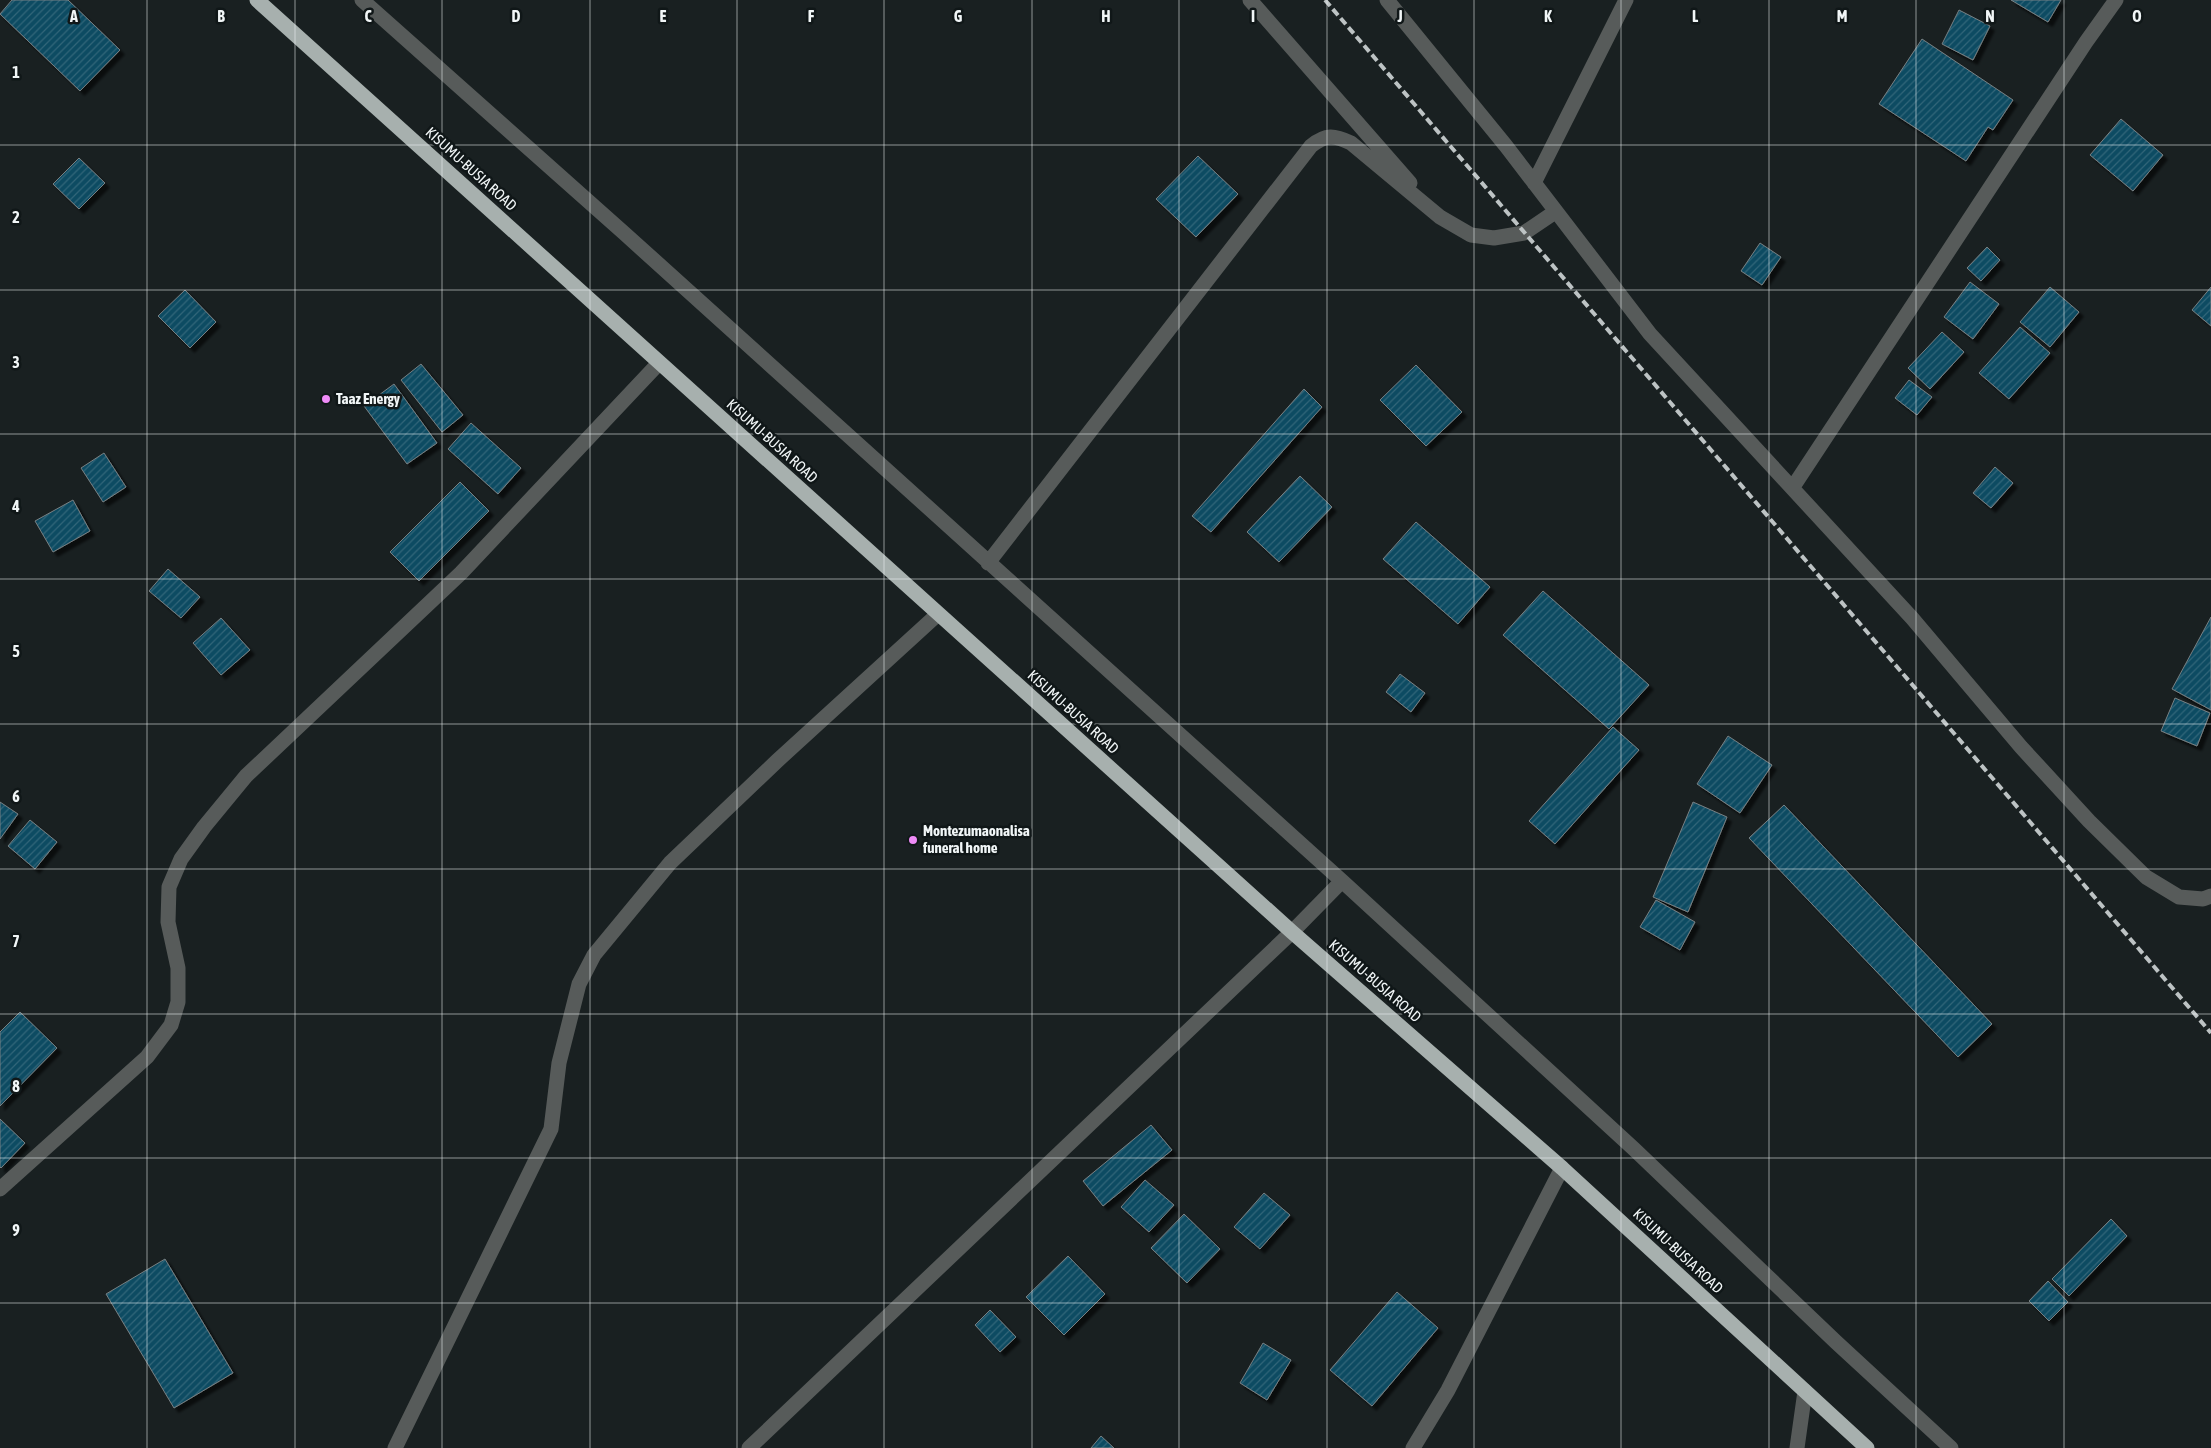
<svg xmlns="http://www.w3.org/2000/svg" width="2211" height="1448" font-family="'Asap Condensed',sans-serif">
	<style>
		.building { fill: url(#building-hatch); stroke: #788083; filter: url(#shadow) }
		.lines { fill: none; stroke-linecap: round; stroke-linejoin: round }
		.lane { stroke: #575b5a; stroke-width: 15 }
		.street { stroke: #575b5a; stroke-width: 15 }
		.highway { stroke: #a7b0ae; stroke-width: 15 }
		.rail { stroke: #bdc3c4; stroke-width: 4; stroke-dasharray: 8 4; stroke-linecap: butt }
		.grid { fill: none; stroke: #f1f6f7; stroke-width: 1; stroke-opacity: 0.55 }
		.poi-dot { fill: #ef8bf7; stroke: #101718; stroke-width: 2 }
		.labels { text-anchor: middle; stroke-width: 5; stroke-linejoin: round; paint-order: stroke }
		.street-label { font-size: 15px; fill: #f1f6f7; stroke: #101718 }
		.poi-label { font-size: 15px; font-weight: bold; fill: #f1f6f7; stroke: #101718; text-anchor: start }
		.grid-label { font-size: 16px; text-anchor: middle; font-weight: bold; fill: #f1f6f7; stroke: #101718; stroke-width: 5; stroke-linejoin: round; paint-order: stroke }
	</style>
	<defs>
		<pattern id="building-hatch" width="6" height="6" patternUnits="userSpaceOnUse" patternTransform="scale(1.25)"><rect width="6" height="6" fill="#0e4b62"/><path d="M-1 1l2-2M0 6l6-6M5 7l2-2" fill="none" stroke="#326679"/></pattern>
		<filter id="shadow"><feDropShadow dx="4.5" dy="4.5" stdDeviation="1" flood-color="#0009"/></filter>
	</defs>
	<rect width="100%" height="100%" fill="#192021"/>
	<path class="building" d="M12,0h56l52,50 -40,41 -80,-77z
		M2011,0h50l-13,22z
		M1959,10l31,16 -17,34 -31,-16z
		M1922,39l91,61 -20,30 -5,-3 -22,34 -87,-57z
		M2121,119l42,36 -30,36 -43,-36z
		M1198,156l40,38 -42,43 -40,-38z
		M79,158l26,25 -26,26 -26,-25z
		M1760,243l21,14 -19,28 -21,-14z
		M1987,247l13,13 -19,21 -14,-13z
		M1970,282l29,22 -26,35 -29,-22z
		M2050,287l29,25 -29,35 -30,-25z
		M2211,287v39l-19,-16z
		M185,290l31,32 -26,26 -32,-32z
		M2020,327l30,26 -41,46 -30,-26z
		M1942,332l22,20 -34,37 -22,-21z
		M421,364l42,51 -21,17 -41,-52z
		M1416,365l46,47 -36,34 -46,-46z
		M1909,380l23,17 -15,18 -22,-17z
		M394,384l43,59 -30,21 -43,-58z
		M1304,389l18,18 -111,125 -19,-16z
		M471,423l50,45 -23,26 -50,-45z
		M104,453l22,34 -23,15 -22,-34z
		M1995,467l18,16 -22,25 -18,-15z
		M1300,476l32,31 -53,55 -32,-30z
		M460,482l29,29 -70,70 -29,-29z
		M73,500l17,31 -37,21 -18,-31z
		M1416,522l74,65 -32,37 -75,-65z
		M168,569l32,28 -19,21 -32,-27z
		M1543,591l106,94 -40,44 -106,-94z
		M2211,617v93l-39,-21z
		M221,618l29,32 -29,25 -28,-32z
		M1400,674l25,19 -14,19 -25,-20z
		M2175,698l35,15 -13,33 -36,-15z
		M1613,727l26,23 -84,94 -26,-23z
		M1728,736l44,29 -32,48 -43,-29z
		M0,802l18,12 -18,25z
		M1693,802l34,15 -39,95 -35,-15z
		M1784,805l208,219 -34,33 -209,-219z
		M30,820l27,22 -22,27 -27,-23z
		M1656,900l39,22 -15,28 -40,-23z
		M20,1012l37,36 -57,58v-74z
		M0,1119l25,24 -24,25 -1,-1z
		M1151,1125l21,25 -69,56 -20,-25z
		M1145,1180l29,25 -25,27 -28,-25z
		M1264,1193l26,22 -30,34 -26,-22z
		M1184,1214l36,35 -33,34 -36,-35z
		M2111,1219l16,17 -58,60 -17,-17z
		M1068,1256l37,38 -41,41 -38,-38z
		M165,1259l68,114 -59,35 -68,-114z
		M2048,1281l20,21 -19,19 -20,-20z
		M1397,1292l41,36 -66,78 -42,-36z
		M990,1310l26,27 -16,15 -25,-27z
		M1263,1343l28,17 -24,40 -27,-17z
		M1101,1436l13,12h-23z"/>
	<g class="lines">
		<path class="lane" d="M1797,1448l8,-57"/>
		<path class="street" d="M362,0l262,233 718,648 292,268 202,193 115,106
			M1250,0l160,183
			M1387,0l119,146 144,188 262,284 109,129 68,74 57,56 33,20 24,2 8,-3
			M1534,183l92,-183
			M1793,487l293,-445 30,-42
			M988,563l323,-417c15,-12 23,-11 40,-3l89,74 31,18 23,3 30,-5 31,-21
			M0,1189l147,-132 24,-32 7,-23v-34l-10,-46 1,-35 12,-28 23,-32 42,-51 215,-203 198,-210
			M395,1448l156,-319 8,-66 20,-79 15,-29 76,-92 107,-102 161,-147
			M749,1448l543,-516 50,-51
			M1413,1448l35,-58 114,-222"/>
		<path class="highway" d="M257,0l1035,932 270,236 305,280"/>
		<path class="rail" d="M1325,0l886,1033"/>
	</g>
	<path class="grid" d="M147,0v1448M295,0v1448M442,0v1448M590,0v1448M737,0v1448M884,0v1448M1032,0v1448M1179,0v1448M1327,0v1448M1474,0v1448M1621,0v1448M1769,0v1448M1916,0v1448M2064,0v1448M0,145h2211M0,290h2211M0,434h2211M0,579h2211M0,724h2211M0,869h2211M0,1014h2211M0,1158h2211M0,1303h2211"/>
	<g class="poi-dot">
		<circle cx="326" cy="399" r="5"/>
		<circle cx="913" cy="840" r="5"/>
	</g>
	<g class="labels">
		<g class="street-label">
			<text transform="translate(471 169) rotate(42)" y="5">KISUMU-BUSIA ROAD</text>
			<text transform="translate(772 441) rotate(42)" y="5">KISUMU-BUSIA ROAD</text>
			<text transform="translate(1073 712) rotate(42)" y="5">KISUMU-BUSIA ROAD</text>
			<text transform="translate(1375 981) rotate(41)" y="5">KISUMU-BUSIA ROAD</text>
			<text transform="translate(1678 1251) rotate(43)" y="5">KISUMU-BUSIA ROAD</text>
		</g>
		<g class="poi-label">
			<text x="336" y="404">Taaz Energy</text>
			<text x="923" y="836">Montezumaonalisa<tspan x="923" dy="17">funeral home</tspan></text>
		</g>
	</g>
	<g class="grid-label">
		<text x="74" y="22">A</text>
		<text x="221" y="22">B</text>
		<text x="368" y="22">C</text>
		<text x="516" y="22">D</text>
		<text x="663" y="22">E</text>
		<text x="811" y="22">F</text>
		<text x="958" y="22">G</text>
		<text x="1106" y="22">H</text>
		<text x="1253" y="22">I</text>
		<text x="1400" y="22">J</text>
		<text x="1548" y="22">K</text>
		<text x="1695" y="22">L</text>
		<text x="1842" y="22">M</text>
		<text x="1990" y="22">N</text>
		<text x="2137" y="22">O</text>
		<text x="16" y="78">1</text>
		<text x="16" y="223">2</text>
		<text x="16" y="368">3</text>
		<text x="16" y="512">4</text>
		<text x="16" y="657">5</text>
		<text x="16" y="802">6</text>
		<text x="16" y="947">7</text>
		<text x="16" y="1092">8</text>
		<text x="16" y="1236">9</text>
	</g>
</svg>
